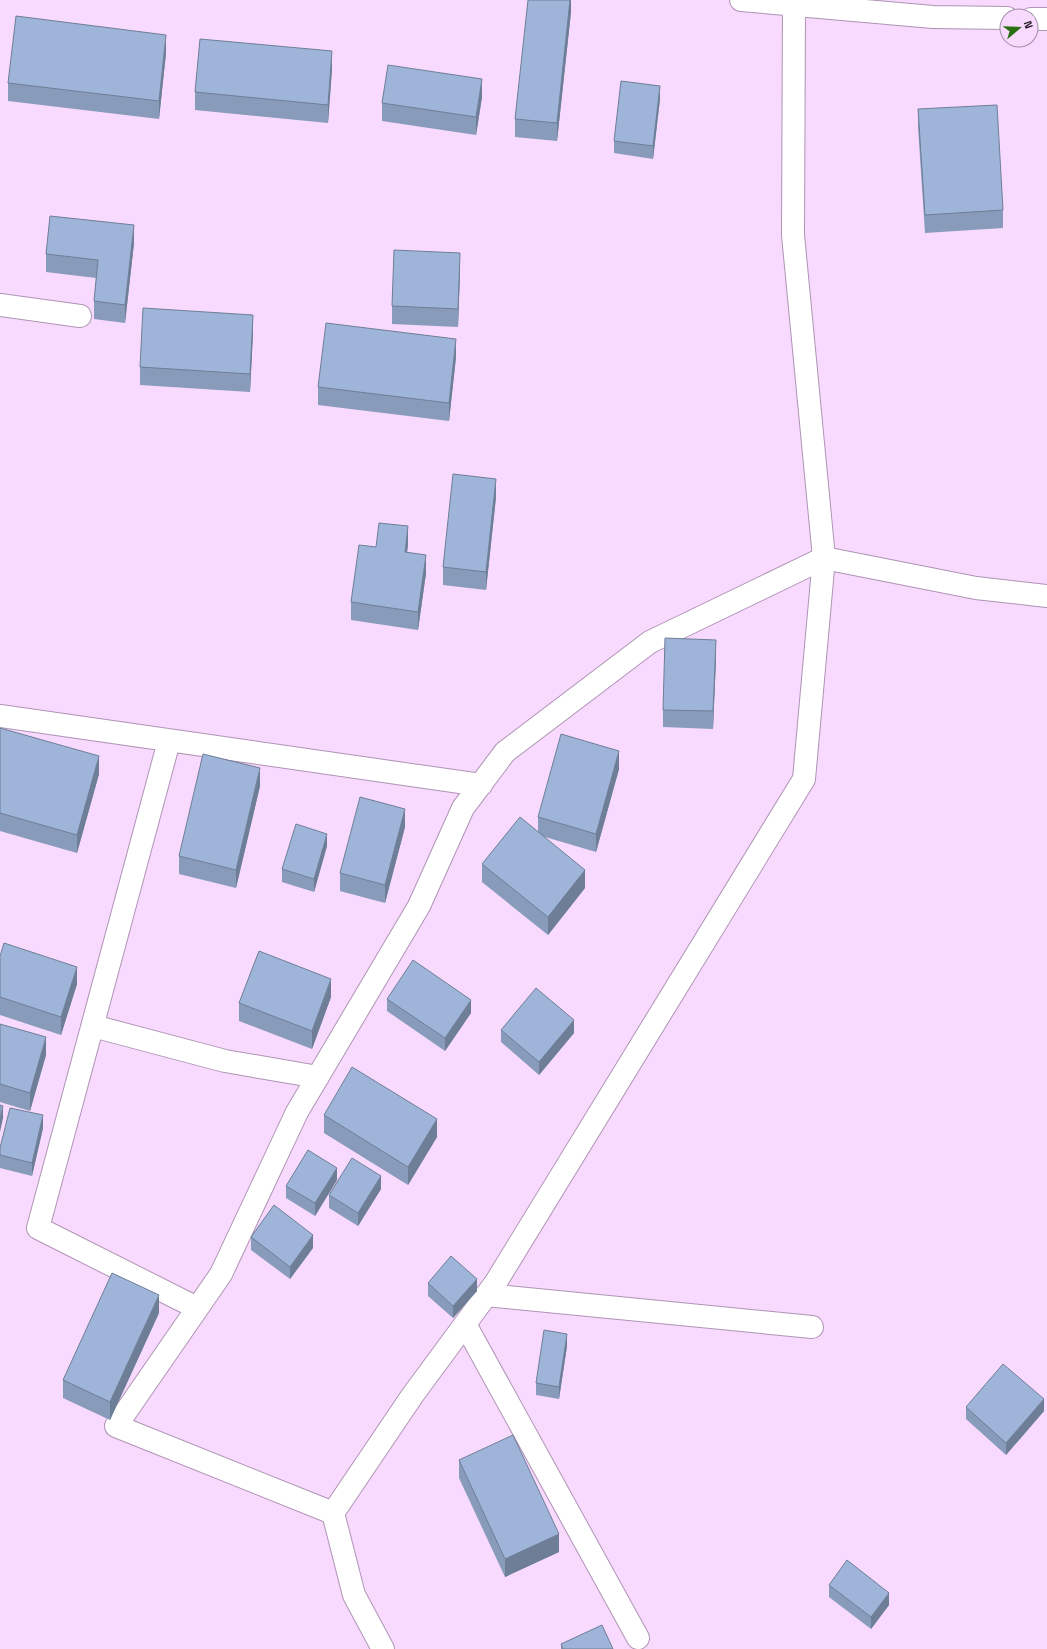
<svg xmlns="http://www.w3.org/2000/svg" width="1047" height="1649" font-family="'Space Grotesk',sans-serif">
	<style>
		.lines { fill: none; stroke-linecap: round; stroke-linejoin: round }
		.minor-casing { stroke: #af94b5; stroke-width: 24 }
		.minor { stroke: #fff; stroke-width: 22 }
		.wall { fill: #889bba }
		.shaded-wall { fill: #6f7e97 }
		.building { fill: #9eb4d8; stroke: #6f7e97 }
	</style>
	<rect width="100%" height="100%" fill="#f7dafe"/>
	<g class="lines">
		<defs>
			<path id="minor" d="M741,0l192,17 74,1
				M1031,19h16
				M0,305l80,11
				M0,716l481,69
				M169,741l-131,487 159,80
				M93,1026l132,35 93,16
				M486,1295l326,32
				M465,1324l173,314
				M333,1513l-217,-87 105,-152 76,-162 122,-206 44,-98 42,-56 145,-110 174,-84 152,30 71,8
				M383,1649l-29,-54 -21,-82 79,-117 84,-114 308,-503 20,-221 -31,-323 1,-230"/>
		</defs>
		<use href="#minor" class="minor-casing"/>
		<use href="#minor" class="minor"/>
	</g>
	<path class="wall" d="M571,0v12l-14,129 -42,-4v-18z
		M166,53l-7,66 -151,-18v-18z
		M332,69l-4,54 -133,-13v-18z
		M482,97l-6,38 -94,-14v-18z
		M660,99l-7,60 -39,-6v-12z
		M918,109l85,101v18l-78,5 -7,-106z
		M134,243l-9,80 -31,-4v-18l2,-23 -50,-6v-18z
		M460,271l-2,56 -66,-3v-18z
		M253,333l-3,59 -110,-7v-18z
		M456,357l-7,64 -131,-16v-18z
		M496,497l-10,93 -43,-5v-18z
		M408,544l-1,8 19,21 -8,57 -67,-10v-18l25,-55z
		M716,658l-3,71 -50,-2v-17z
		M0,728l99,46 -22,79 -77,-22z
		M619,769l-23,83 -51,-15 40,51 -37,47 -66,-53v-18l56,-32v-15z
		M260,786l-24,102 -57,-14v-18z
		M405,827l-20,76 -45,-12v-18z
		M327,846l-13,46 -32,-10v-13z
		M0,956l77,28 -16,51 -61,-20z
		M331,997l-19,52 -73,-28v-18z
		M387,999l84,14 -26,38 -58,-40z
		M0,1024l46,31 -16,56 -30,-9z
		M501,1030l73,3 -35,42 -38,-33z
		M324,1115l113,22 -29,48 -84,-52z
		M43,1128l-11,48 -32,-8v-20z
		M337,1180l-22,36 -29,-18v-12z
		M381,1189l-23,37 -29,-18v-13z
		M251,1237l62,11 -23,31 -39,-29z
		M428,1283l49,8 -24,27 -25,-22z
		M159,1313l-49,107 -47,-22v-18z
		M567,1346l-8,53 -23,-4v-12z
		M966,1407l78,4 -38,44 -40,-36z
		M459,1460l100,92 -54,25 -46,-99z
		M829,1585l60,20 -18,24 -42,-32z
		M561,1644l52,5h-52z"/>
	<path class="shaded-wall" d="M570,0h1v12l-14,129v-18z
		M166,35v18l-7,66v-18z
		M332,51v18l-4,54v-18z
		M482,79v18l-6,38v-18z
		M660,86v13l-7,60v-13z
		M134,225v18l-9,80v-18z
		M460,253v18l-2,56v-18z
		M253,315v18l-3,59v-18z
		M456,339v18l-7,64v-18z
		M496,479v18l-10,93v-18z
		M408,526v18l-3,26v-18z
		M426,555v18l-8,57v-18z
		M716,640v18l-3,71v-18z
		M619,751v18l-23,83v-18z
		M99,756v18l-22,79v-18z
		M260,768v18l-24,102v-18z
		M405,809v18l-20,76v-18z
		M327,834v12l-13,46v-13z
		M585,870v18l-37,47v-18z
		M77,967v17l-16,51v-18z
		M331,979v18l-19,52v-18z
		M471,1000v13l-26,38v-13z
		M574,1020v13l-35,42v-13z
		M46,1037v18l-16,56v-18z
		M3,1106v12l-3,14v-12z
		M43,1115v13l-11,48v-13z
		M437,1119v18l-29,48v-18z
		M337,1168v12l-22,36v-13z
		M381,1176v13l-23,37v-13z
		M313,1235v13l-23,31v-12z
		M477,1279v12l-24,27v-12z
		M159,1295v18l-49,107v-18z
		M567,1334v12l-8,53v-12z
		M1044,1399v12l-38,44v-12z
		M559,1534v18l-54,25v-18z
		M889,1593v12l-18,24v-12z"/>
	<path class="building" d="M528,0h42l-13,123 -42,-4z
		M16,16l150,19 -7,66 -151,-18z
		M200,39l132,12 -4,54 -133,-13z
		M388,65l94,14 -6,38 -94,-14z
		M621,81l39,5 -7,60 -39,-5z
		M997,105l6,105 -78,5 -7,-106z
		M50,216l84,9 -9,80 -31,-4 4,-41 -52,-6z
		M394,250l66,3 -2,56 -66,-3z
		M143,308l110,7 -3,59 -110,-7z
		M326,323l130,16 -7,64 -131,-16z
		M453,474l43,5 -10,93 -43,-5z
		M379,523l29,3 -3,26 21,3 -8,57 -67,-10 8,-57 17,2z
		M665,638l51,2 -3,71 -50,-1z
		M0,728l99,28 -22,79 -77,-22z
		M561,734l58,17 -23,83 -58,-17z
		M203,754l57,14 -24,102 -57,-14z
		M360,797l45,12 -20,76 -45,-12z
		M520,817l65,53 -37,47 -66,-53z
		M296,824l31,10 -13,45 -32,-10z
		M4,943l73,24 -16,50 -61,-20v-41z
		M259,951l72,28 -19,52 -73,-28z
		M413,960l58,40 -26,38 -58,-39z
		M536,988l38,32 -35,42 -38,-32z
		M0,1024l46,13 -16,56 -30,-9z
		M352,1067l85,52 -29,48 -84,-52z
		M0,1105l3,1 -3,14z
		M10,1108l33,7 -11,48 -32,-8v-7z
		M308,1150l29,18 -22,35 -29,-17z
		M352,1158l29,18 -23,37 -29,-18z
		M274,1205l39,30 -23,32 -39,-30z
		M451,1256l26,23 -24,27 -25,-23z
		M112,1273l47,22 -49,107 -47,-22z
		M544,1330l23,4 -8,53 -23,-4z
		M1003,1364l41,35 -38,44 -40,-36z
		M513,1435l46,99 -54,25 -46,-99z
		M847,1560l42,33 -18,24 -42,-32z
		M602,1625l11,24h-50l-2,-5z"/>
	<g transform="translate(1019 28) rotate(71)"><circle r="19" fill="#f7dafe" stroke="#a38ea8"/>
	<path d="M0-3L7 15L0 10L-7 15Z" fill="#287012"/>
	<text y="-6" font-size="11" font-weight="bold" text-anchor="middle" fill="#251b27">N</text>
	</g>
</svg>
